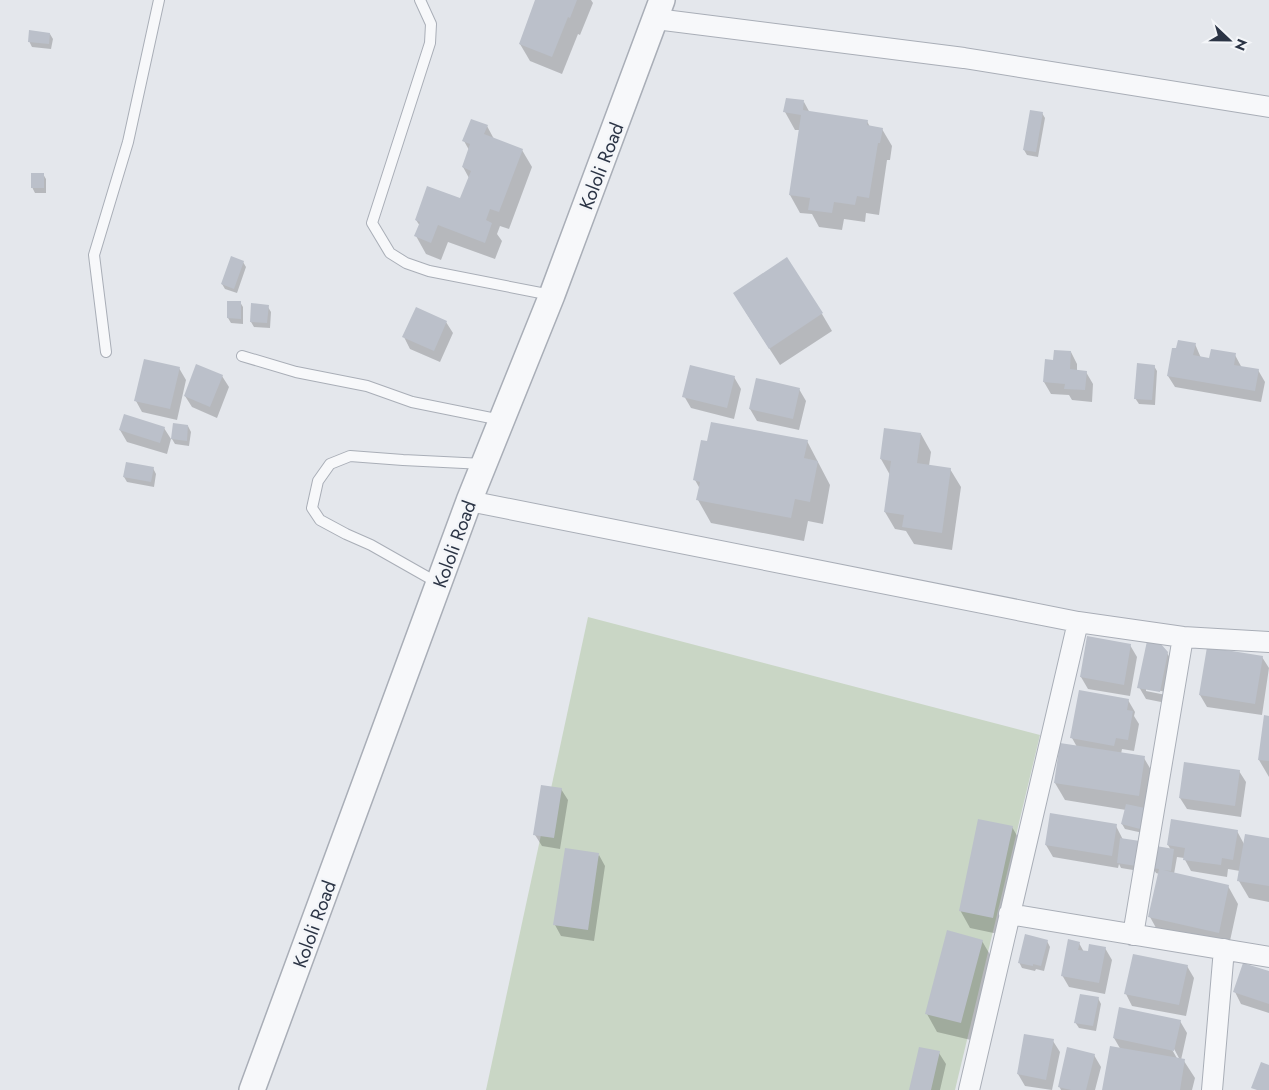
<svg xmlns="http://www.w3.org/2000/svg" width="1269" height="1090" font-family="Jost,sans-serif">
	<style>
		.green { fill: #c9d6c5 }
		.shadow { fill: #0003; fill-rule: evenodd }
		.building { fill: #bbc0ca }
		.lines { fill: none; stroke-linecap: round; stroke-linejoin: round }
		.service-casing { stroke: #a9aeb7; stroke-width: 12 }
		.minor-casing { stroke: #a9aeb7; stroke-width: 22 }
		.tertiary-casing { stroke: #a9aeb7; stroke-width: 28 }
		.service { stroke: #f7f8fa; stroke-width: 10 }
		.minor { stroke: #f7f8fa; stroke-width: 20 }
		.tertiary { stroke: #f7f8fa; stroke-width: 25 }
		.labels { text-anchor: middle; stroke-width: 5; stroke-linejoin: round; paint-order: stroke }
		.street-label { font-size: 19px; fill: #2b3445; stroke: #f4f6f9 }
	</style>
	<rect width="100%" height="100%" fill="#e4e7ec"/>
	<path class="green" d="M588,617l452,118 -85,355h-469z"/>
	<path class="shadow" d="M537,0h54l2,3 -13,32 -2,-1 -16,40 -32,-13 -10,-17z
		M50,34l3,5 -2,10 -19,-2 -3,-6z
		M804,102l6,11 57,8 3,6 12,2 10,17 -2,14h-3l-8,55 -13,-2 -1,9 -21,-3 -2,11 -23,-3 -7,-13 -12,-1 -10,-18 10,-65h-5l-10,-18z
		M1042,113l3,5 -7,39 -11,-2 -3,-5z
		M487,126l7,13 28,11 10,17 -23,62 -9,-3 -3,8 5,7 -7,18 -47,-17 -7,18 -15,-6 -10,-18 4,-10 -4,-6 45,-20 8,-22 -6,-11 6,-17 -5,-9z
		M43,174l3,5v14h-11l-3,-6z
		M243,262l3,5 -9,26 -12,-4 -3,-5z
		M240,302l3,5v17l-12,-1 -3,-5z
		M268,307l3,5 -1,16 -16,-1 -3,-5z
		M745,311l77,3 10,17 -52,34z
		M446,322l7,11 -13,29 -30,-13 -6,-12z
		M1195,344l6,14 9,1 25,-4 7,13 16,2 7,12 -4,20 -86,-15 -7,-11 9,-26z
		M1071,352l6,12v7l9,1 7,12 -1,18 -20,-2 -3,-5 -18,-1 -7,-12 11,-21z
		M1154,366l3,5 -2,34 -16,-1 -4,-6z
		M179,368l7,12 -9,40 -35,-8 -6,-11z
		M222,376l7,11 -12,31 -25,-11 -7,-11z
		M734,377l7,12 -7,30 -43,-11 -7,-12z
		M799,389l7,12 -7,29 -42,-9 -7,-12z
		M188,426l3,6 -2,14 -14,-2 -3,-5z
		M164,428l7,11 -4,15 -40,-12 -7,-12z
		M921,434l10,18 -2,14 21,3 11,18 -9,63 -38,-6 -8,-13 -11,-2 -10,-17 5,-37 -9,-16z
		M807,441l23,44 -7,39 -15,-3 -4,20 -93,-18 -13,-23 2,-11 -5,-9z
		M153,468l3,6 -2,13 -27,-5 -3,-5z
		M1130,645l7,12 -7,39 -42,-7 -7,-12z
		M1167,653l7,12 -8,38 -20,-4 -7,-12zM1146,688l20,4v3l-20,-4z
		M1262,657l7,11 -7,47 -55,-8 -7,-12z
		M1128,700l7,12 -1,4 5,8 -5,27 -12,-2 -1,5 23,4 10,17 -11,58 -18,-4 -3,-5 4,-14 -61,-10 -10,-17 22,-36 -5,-9z
		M1269,717v60l-10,-17z
		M1239,771l7,11 -5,35 -54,-8 -7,-11z
		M561,789l7,11 -8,49 -18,-3 -7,-11z
		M1116,826l23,45 -18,-3 -2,-4 -1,4 -65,-11 -7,-12z
		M1012,827l10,17 -19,91 -33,-7 -10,-18z
		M1237,831l7,13 25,-5v63l-20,-4 -10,-17 1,-10 -12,-2 -1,8 -36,-6 -7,-13 -7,-1 -3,17 54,12 10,18 -10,46 -68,-15 -10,-18 9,-43 -3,-1 -3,-5 18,-18 -3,-5z
		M599,855l6,11 -11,75 -33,-5 -6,-11z
		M982,941l10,17 -21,82 -34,-8 -10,-18z
		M1047,941l3,6 -6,24 -8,-2 -1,2 -13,-3 -3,-6z
		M1079,943l5,9 21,-4 7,12 -7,34 -36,-7 -7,-12z
		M1187,966l7,12 -8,38 -54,-10 -6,-12z
		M1269,973v40l-28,-9 -6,-12z
		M1098,998l3,6 -5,27 -17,-3 -4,-6z
		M1180,1021l7,12 -6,27 3,1 11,17 -3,12h-89l18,-40 -7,-12zM1172,1045l8,15h-2l-8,-14z
		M1053,1041l7,11 -8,38 -27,-4 -7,-12z
		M939,1053l7,11 -6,26h-29z
		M1094,1055l7,12 -6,23h-34l-2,-4z"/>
	<path class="building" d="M535,0h42l-7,18 -2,-1 -16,40 -33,-13z
		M29,30l21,3 -1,11 -21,-2z
		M786,98l18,2 -1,10 65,10 -1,5 16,3 -3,15h-2l-9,55 -12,-2 -2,9 -21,-3 -2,11 -24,-3 2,-12 -21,-3 12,-80 -18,-3z
		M1030,110l13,2 -7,40 -13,-2z
		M471,119l17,6 -4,9 39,15 -24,63 -9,-3 -4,11 6,3 -7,20 -47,-18 -7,18 -17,-7 6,-14 -5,-2 12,-34 33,12 11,-27 -9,-4 8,-23 -8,-3z
		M31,173h13v15h-13z
		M231,256l13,5 -10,28 -13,-5z
		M787,257l36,56 -54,36 -36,-56z
		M227,301h14v18l-14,-1z
		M251,303l18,2 -2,18 -17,-1z
		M416,307l31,14 -13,30 -32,-14z
		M1178,340l18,3 -3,12 16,3 2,-9 25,4 -2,12 25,4 -4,22 -88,-15 5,-28h4z
		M1054,350l17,1 -1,18 17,2 -2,19 -21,-1 1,-5 -22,-2 2,-23 8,1z
		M144,359l36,8 -10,42 -36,-8z
		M1137,363l18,2 -3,35 -18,-1z
		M196,364l27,11 -13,32 -26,-11z
		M690,365l45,11 -8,32 -45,-11z
		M756,378l44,10 -7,31 -44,-10z
		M124,414l41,13 -5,16 -41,-13z
		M711,422l97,18 -4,18 14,3 -8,41 -15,-3 -4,19 -95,-18 4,-18 -7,-2 8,-40 6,1z
		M173,423l15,2 -1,16 -16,-2z
		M884,428l37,5 -4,30 34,5 -9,65 -40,-6 2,-12 -20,-3 7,-51 -11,-2z
		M126,462l28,5 -3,15 -28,-5z
		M1087,636l44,8 -7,41 -44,-8z
		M1147,641l13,2 8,9 -8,40 -23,-4z
		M1207,647l56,9 -8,48 -56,-9z
		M1079,690l50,9 -2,11 6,1 -5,29 -12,-2 -2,8 -44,-8z
		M1264,715l5,1v45l-11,-1z
		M1060,743l85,13 -6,40 -85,-13z
		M1184,762l56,8 -5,36 -56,-8z
		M541,785l21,3 -8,50 -21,-3z
		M1126,804l19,4 -5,21 -19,-5z
		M1050,813l67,11 -5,32 -67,-11z
		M978,819l35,7 -20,92 -34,-7z
		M1171,819l67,11 -5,30 -11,-2 -1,7 -38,-5 2,-12 -18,-3z
		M1245,834l24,4v48l-32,-5z
		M1120,838l20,3 -4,25 -19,-3z
		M1156,846l18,3 -3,22 -8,-1 66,15 -10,48 -71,-16 11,-48 -7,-1z
		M565,848l34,5 -11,77 -35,-5z
		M947,930l36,10 -22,83 -36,-9z
		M1025,934l23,6 -7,26 -8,-2v2l-15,-3z
		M1068,939l12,3 -2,8 10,1 1,-7 17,3 -7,36 -38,-7z
		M1133,954l55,11 -9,40 -55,-11z
		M1243,963l26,8v33l-36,-12z
		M1080,994l19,3 -6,29 -19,-3z
		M1119,1007l62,13 -7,31 -61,-13z
		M1024,1034l30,5 -8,41 -29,-6z
		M1110,1046l75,13 -5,31h-78z
		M919,1047l21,4 -9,39h-22z
		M1067,1047l28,7 -9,36h-15l-13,-3z
		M1261,1062l8,3v25h-12l-6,-2z"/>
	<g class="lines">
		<defs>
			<path id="service" d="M420,0l11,24 -1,19 -58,180 18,30 16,10 23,8 122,24
				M106,352l-12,-97 34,-113 31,-142
				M242,356l54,16 71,14 45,16 89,18
				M438,583l-67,-38 -25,-11 -26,-14 -8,-12 6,-27 12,-17 20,-8 53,4 81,4"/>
			<path id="minor" d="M656,19l308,39 305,49
				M469,501l609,121 105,15 86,5
				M1009,914l260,43
				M1133,935l50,-298
				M969,1090l109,-468
				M1212,1090l12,-141"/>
			<path id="tertiary" d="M252,1090l217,-589 83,-206 110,-295"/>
		</defs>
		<use href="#service" class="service-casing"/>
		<use href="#minor" class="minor-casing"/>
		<use href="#tertiary" class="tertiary-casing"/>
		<use href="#service" class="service"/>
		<use href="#minor" class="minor"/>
		<use href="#tertiary" class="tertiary"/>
	</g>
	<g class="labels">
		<g class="street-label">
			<text transform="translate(601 166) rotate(-69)" y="7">Kololi Road</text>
			<text transform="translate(454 544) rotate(-70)" y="7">Kololi Road</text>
			<text transform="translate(314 924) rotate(-70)" y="7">Kololi Road</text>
		</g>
	</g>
	<g transform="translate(1229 40) rotate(112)" stroke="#f4f6f9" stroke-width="4" paint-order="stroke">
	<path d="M0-4L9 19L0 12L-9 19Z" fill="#2b3445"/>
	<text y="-8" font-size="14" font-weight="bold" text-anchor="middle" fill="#2b3445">N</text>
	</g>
</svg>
